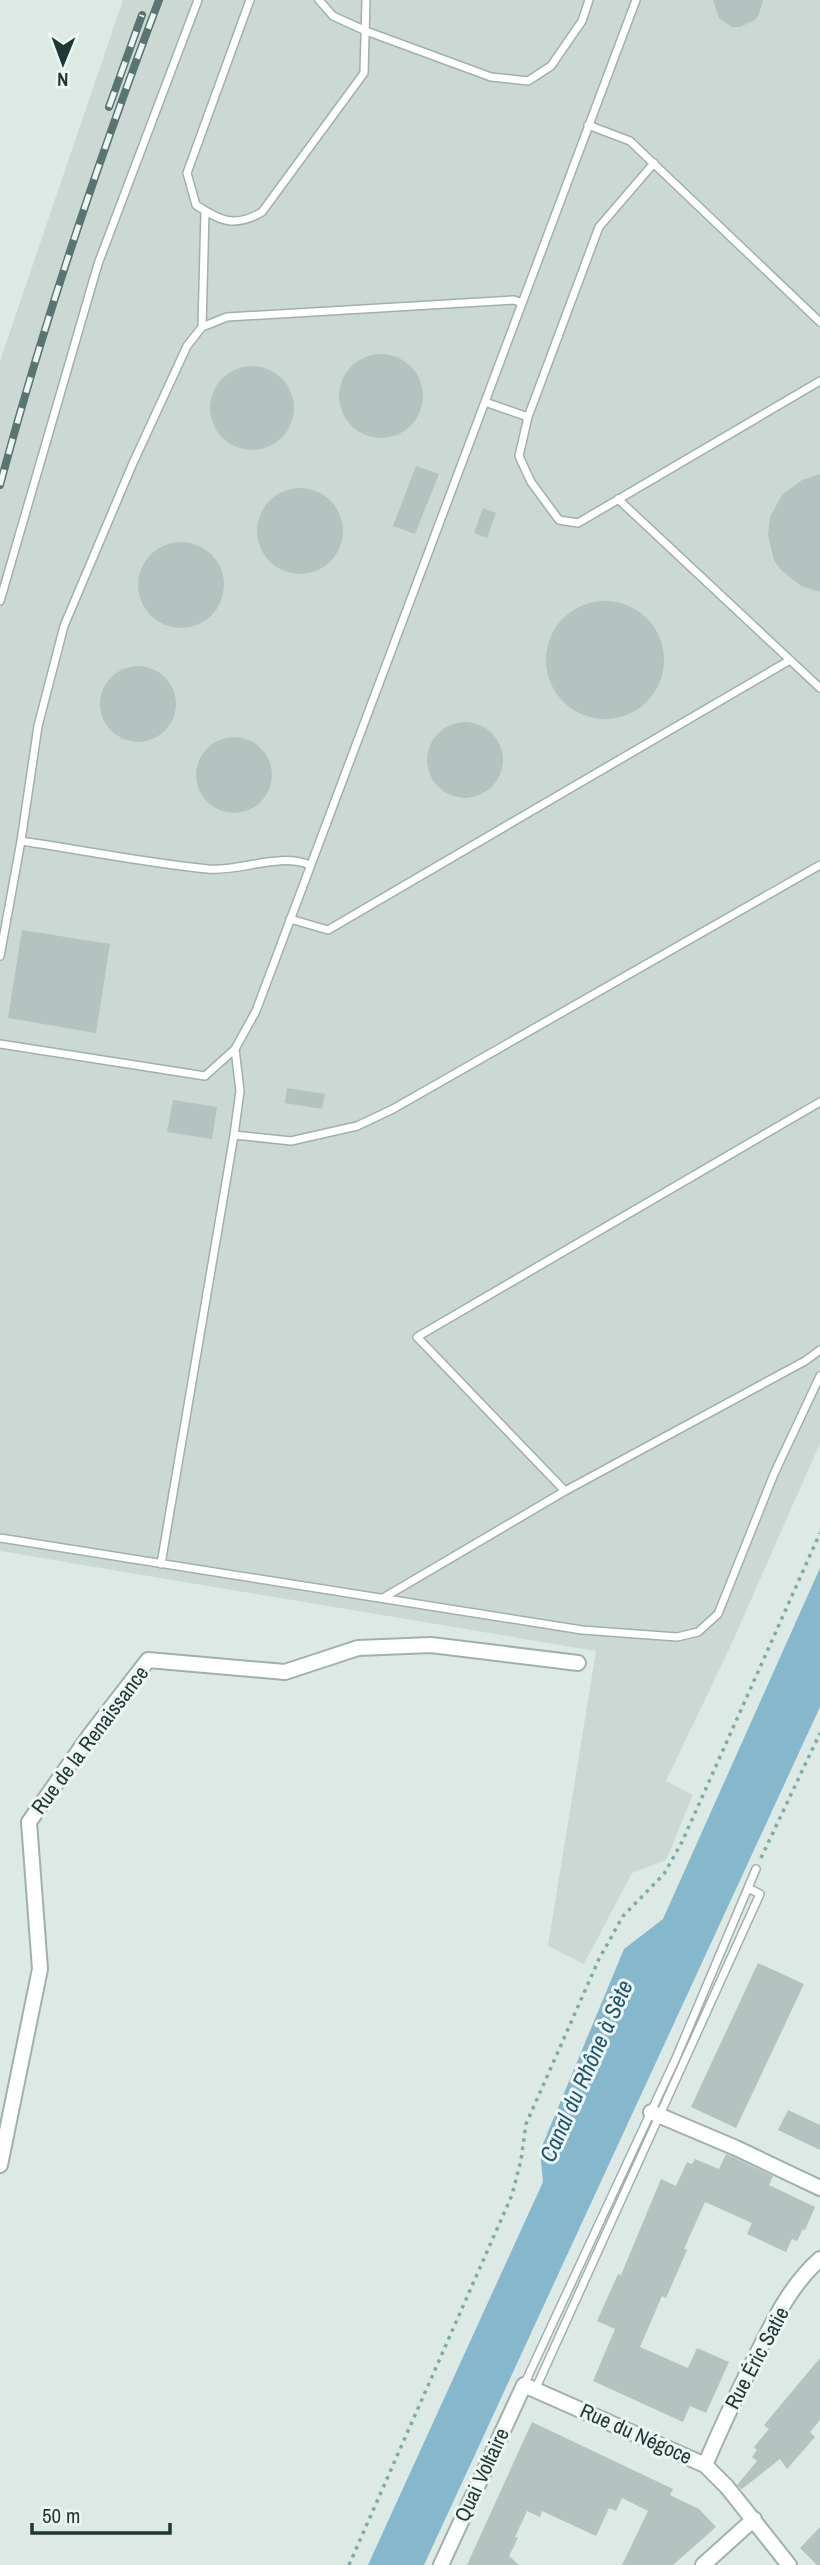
<svg xmlns="http://www.w3.org/2000/svg" width="820" height="2565" font-family="'Archivo Narrow',sans-serif">
	<style>
		.built { fill: #ccd8d4 }
		.water { fill: #85b7cd }
		.building { fill: #b3c3bf }
		.lines { fill: none; stroke-linecap: round; stroke-linejoin: round }
		.lane-casing { stroke: #a0b0ad; stroke-width: 10 }
		.street-casing { stroke: #a0b0ad; stroke-width: 18 }
		.path { stroke: #7eaca4; stroke-width: 3.5; stroke-dasharray: 3.5 5; stroke-linecap: butt }
		.lane { stroke: #fff; stroke-width: 7 }
		.street { stroke: #fff; stroke-width: 14 }
		.rail-casing { stroke: #597471; stroke-width: 8 }
		.rail { stroke: #edf6f3; stroke-width: 5; stroke-dasharray: 16; stroke-linecap: butt }
		.labels { text-anchor: middle; stroke-width: 6; stroke-linejoin: round; paint-order: stroke }
		.street-label { font-size: 21px; fill: #1f3735; stroke: #edf6f3 }
		.water-label { font-size: 23px; font-style: italic; fill: #1c5671; stroke: #edf6f3 }
	</style>
	<rect width="100%" height="100%" fill="#dde9e5"/>
	<path class="built" d="M123,0h697v1443l-88,200 -66,138 27,14 -27,65 -34,13 -48,91 -36,-18 48,-295 -596,-100v-1190z"/>
	<path class="water" d="M820,1568v139l-396,858h-56l175,-383 -3,-31 84,-202 39,-30z"/>
	<path class="building" d="M713,0h50l-4,14 -4,6 -15,7h-8l-13,-9z
		M339 396a42 42 0 1 1 84 0a42 42 0 1 1-84 0Z
		M210 408a42 42 0 1 1 84 0a42 42 0 1 1-84 0Z
		M416,466l23,8 -24,60 -22,-8z
		M820,474v118l-19,-6 -20,-16 -7,-10 -6,-25 2,-18 12,-22 20,-15z
		M257 531a43 43 0 1 1 86 0a43 43 0 1 1-86 0Z
		M483,508l13,5 -9,25 -13,-5z
		M138 585a43 43 0 1 1 86 0a43 43 0 1 1-86 0Z
		M546 660a59 59 0 1 1 118 0a59 59 0 1 1-118 0Z
		M100 704a38 38 0 1 1 76 0a38 38 0 1 1-76 0Z
		M427 760a38 38 0 1 1 76 0a38 38 0 1 1-76 0Z
		M196 775a38 38 0 1 1 76 0a38 38 0 1 1-76 0Z
		M22,930l88,14 -14,89 -88,-15z
		M287,1088l38,6 -3,15 -37,-6z
		M173,1100l44,7 -5,32 -45,-7z
		M758,1963l46,21 -68,144 -45,-21z
		M788,2110l32,15v25l-42,-20z
		M726,2154l47,22 -4,9 46,22 -10,23 -2,-1 -6,12 -5,-2 -6,13 -39,-18 5,-11 -47,-21 -21,47 3,1 -21,48 -4,-2 -22,51 48,21 9,-20 32,14 -23,51 -16,-7 -7,16 -90,-41 22,-52 -18,-8 21,-47 3,1 40,-96 15,7 11,-24 5,2 3,-5 24,10z
		M820,2358v62l-10,12 5,5 -28,32 -7,-10 -38,30 -5,-4 20,-24 -5,-4 5,-7 -3,-3 15,-18 -5,-4z
		M532,2422l141,67 -3,6 29,14 17,18 -43,38h-51l26,-54 -26,-13 -6,13 -7,-3 -13,28 -54,-25 -2,6 -13,-6 -12,26 3,1 -9,18 10,9h-52z
		M820,2527v38h-3l-17,-17z"/>
	<g class="lines">
		<defs>
			<path id="lane" d="M250,0l-63,173 9,32c24,16 39,23 66,7l102,-139 2,-73
				M319,0l14,16 33,15 125,46 37,4 23,-15 31,-45 7,-21
				M588,125l42,16 190,181
				M654,163l-55,64 -71,190 -9,39 12,26 28,38 19,3 242,-142
				M202,327l3,-115
				M485,402l43,15
				M618,499l202,189
				M0,601l98,-337 100,-264
				M21,841c62,9 125,22 187,28 33,3 70,-17 102,-4
				M290,919l38,11 462,-270
				M0,956l21,-115 17,-115 26,-100 69,-163 54,-117 15,-19 25,-10 287,-17 8,3
				M0,1044l205,32 30,-27 21,-38 380,-1011
				M235,1049l5,42 -6,44 57,6 66,-15 36,-17 427,-244
				M565,1491l-148,-154 403,-235
				M0,1538l582,92 95,7 21,-5 20,-18 56,-140 46,-98
				M161,1564l73,-429
				M383,1598l182,-107 240,-130 15,-11
				M524,2385l152,-327 80,-189
				M535,2390l225,-496 -12,-6"/>
			<path id="street" d="M651,2112l85,36 84,40
				M0,2165l40,-196 -11,-147 61,-87 58,-75 137,12 73,-24 73,-3 147,18
				M705,2465c15,-35 31,-69 48,-103 18,-36 36,-76 67,-103
				M441,2565l83,-180 181,80 22,22 62,78
				M703,2565l51,-46"/>
		</defs>
		<use href="#lane" class="lane-casing"/>
		<use href="#street" class="street-casing"/>
		<path class="path" d="M761,1858l59,-125
			M349,2565l163,-370 9,-35 5,-36 73,-165 24,-43 41,-42 18,-32 138,-309"/>
		<use href="#lane" class="lane"/>
		<use href="#street" class="street"/>
		<defs>
			<path id="rail" d="M109,107l33,-92
				M0,485c44,-164 99,-326 159,-485"/>
		</defs>
		<use href="#rail" class="rail-casing"/>
		<use href="#rail" class="rail"/>
	</g>
	<g class="labels">
		<g class="street-label">
			<text transform="translate(90 1740) rotate(-53)" y="7">Rue de la Renaissance</text>
			<text transform="translate(757 2358) rotate(-62)" y="7">Rue Éric Satie</text>
			<text transform="translate(636 2434) rotate(24)" y="7">Rue du Négoce</text>
			<text transform="translate(482 2475) rotate(-65)" y="7">Quai Voltaire</text>
		</g>
		<g class="water-label">
			<text transform="translate(586 2071) rotate(-66)" y="8">Canal du Rhône à Sète</text>
		</g>
	</g>
	<g transform="translate(63 63) rotate(181)" stroke="#edf6f3" stroke-width="5" paint-order="stroke">
	<path d="M0-5L12 26L0 18L-12 26Z" fill="#1f3735"/>
	<text y="-10" font-size="19" font-weight="bold" text-anchor="middle" fill="#1f3735">N</text>
	</g>
	<path d="M32 2523v10h138v-10" fill="none" stroke="#1f3735" stroke-width="3.5"/>
	<text x="42" y="2523" font-size="21" fill="#1f3735" stroke="#edf6f3" stroke-width="5" paint-order="stroke">50 m</text>
</svg>
